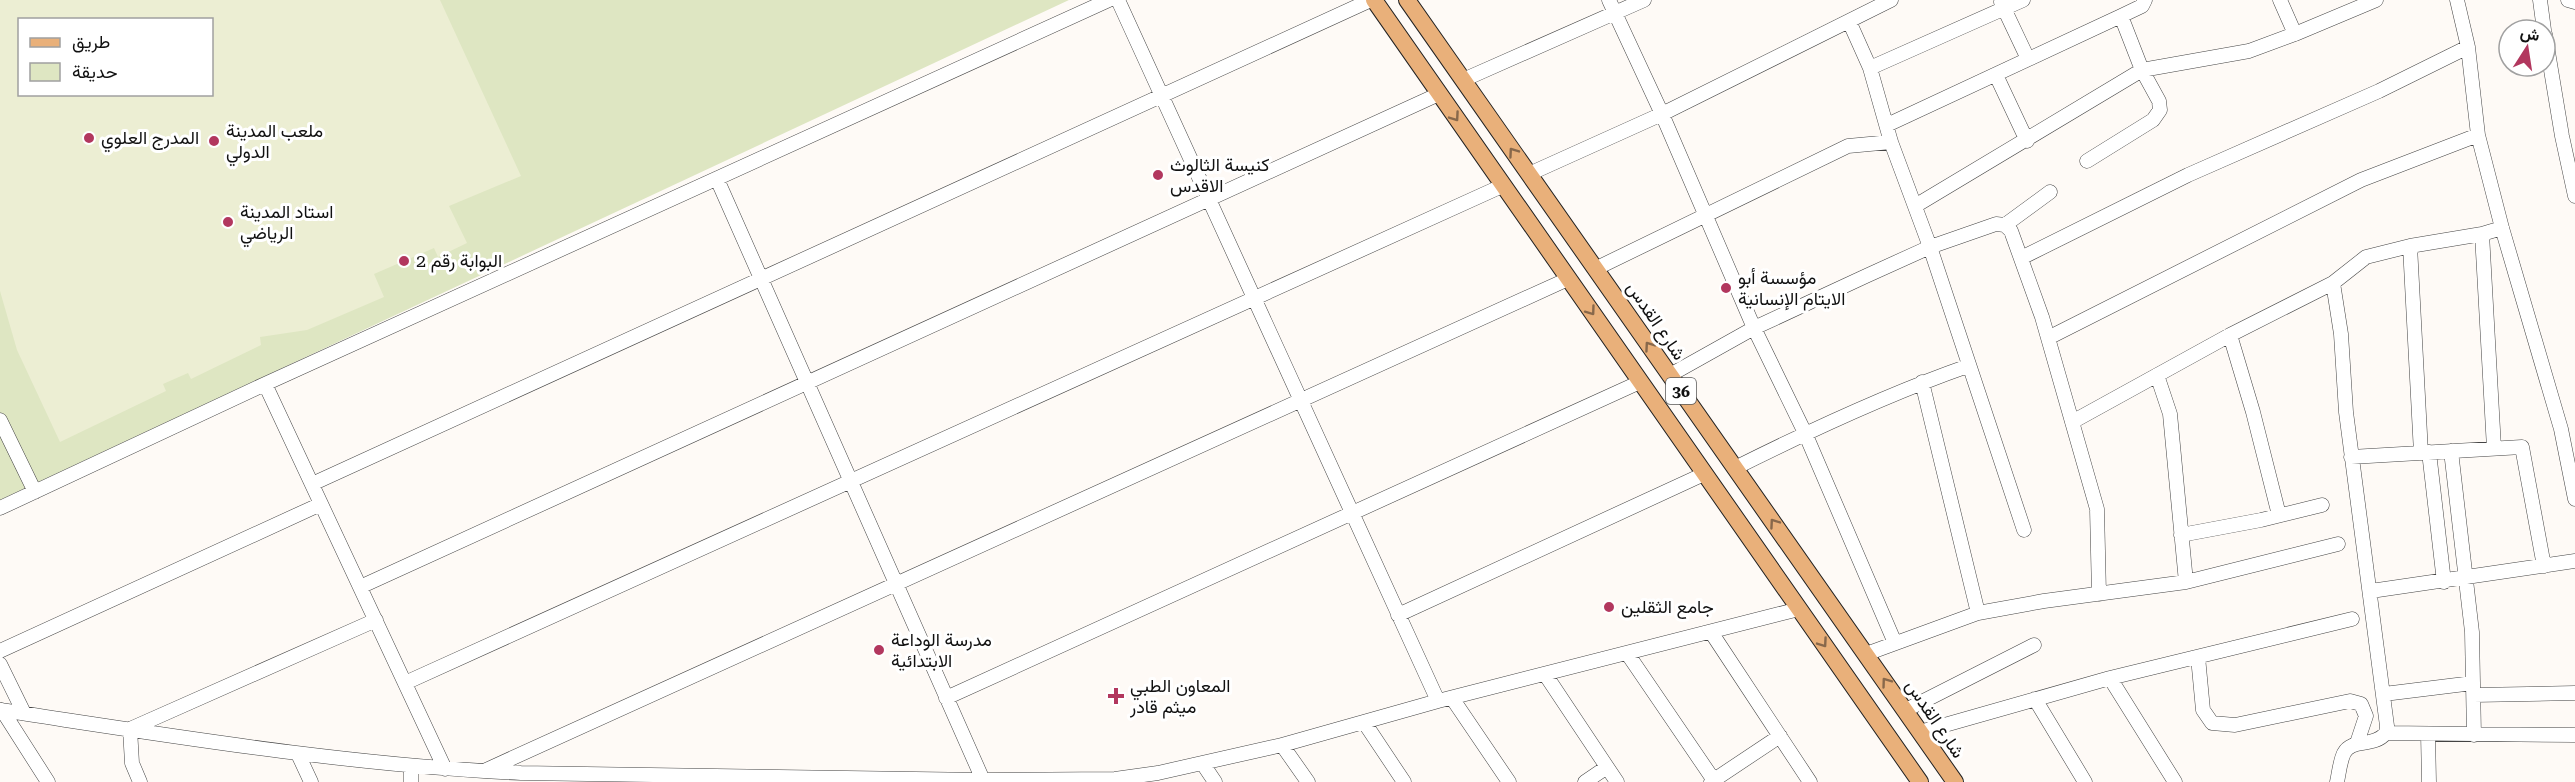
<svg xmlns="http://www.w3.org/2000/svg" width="2575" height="782" font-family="'Roboto Serif',Vazirmatn,serif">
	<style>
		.green { fill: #dee6c2; fill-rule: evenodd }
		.pitch { fill: #eceed3; fill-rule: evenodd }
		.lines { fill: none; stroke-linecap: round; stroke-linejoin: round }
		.minor-casing { stroke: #444; stroke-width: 15 }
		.major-casing { stroke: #222; stroke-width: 18 }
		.minor { stroke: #fff; stroke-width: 14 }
		.major { stroke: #e9b07a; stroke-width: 16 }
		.oneway { stroke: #88684b }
		.poi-dot { fill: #b2375e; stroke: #fff; stroke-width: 2 }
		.labels { text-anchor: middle; stroke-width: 6; stroke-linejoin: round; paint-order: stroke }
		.shield { fill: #fff; stroke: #585858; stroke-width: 1.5 }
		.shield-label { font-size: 16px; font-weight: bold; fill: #111 }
		.poi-label { font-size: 18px; fill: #111; stroke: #fff; text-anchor: start }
		.street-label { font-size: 18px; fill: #111; stroke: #fff }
	</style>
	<rect width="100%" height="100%" fill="#fefaf6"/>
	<path class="green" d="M0,0h1069l-1069,500zM20,20h192v74h-192z"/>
	<path class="pitch" d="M0,0h440l81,176 -72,30 18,37 -29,14 -4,-9 -60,26 10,23 -77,33 -47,7 1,8 -70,34 -3,-6 -25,11 3,7 -106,51 -43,-92 -17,-59zM20,20h192v74h-192z"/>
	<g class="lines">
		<defs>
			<path id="minor" d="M1118,0l320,701
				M1609,0l53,114 92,214 51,105 90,210
				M2280,0l15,34
				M2457,0l11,47 10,88 24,93 59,201 14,70
				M2540,0l4,30
				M2568,0l7,2
				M2001,2l27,57
				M1849,21l21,47 21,74 39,105 94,283
				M2545,34l17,102 13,60
				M1870,68l153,-68
				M1996,75l31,66
				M1463,80l181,-80
				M1887,125l234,-109 21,-10 3,-6
				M2087,161l66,-41 7,-10 -1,-9 -17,-31 -21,-54
				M1529,174l133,-60 229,-114
				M717,179l266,601
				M1915,206l227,-136 107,-19 46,-17 81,-34
				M2005,225l6,6 31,86 55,192 2,85
				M2482,234l12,214
				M2410,246l11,207
				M2021,258l167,-83 191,-84 89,-44
				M1597,268l251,-122 43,-4
				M2333,283l8,51 5,78 41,314 -1,7c-13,15 -34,5 -42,20 -4,8 -5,20 -7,29
				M2230,335l23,77 26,103
				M2048,338l313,-158 117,-45
				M1670,375l84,-47 112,-52 64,-29 66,-23 9,1 45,-33
				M2157,375l13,39 16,168
				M1922,382l56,231
				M265,384l180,385
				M0,420l35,72
				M2072,422l158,-87 103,-52 33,-26 44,-11 72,-12 20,-6
				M2451,451l21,181 2,103
				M2429,452l15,130
				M2351,457l171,-10 22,119
				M1735,468c76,-38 153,-74 233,-102
				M312,484l1059,-484
				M0,508l265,-124 844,-384
				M2181,535l80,-15 61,-15
				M360,587l1079,-493
				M2371,591l204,-30
				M1398,615l306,-141
				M1711,632l99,150
				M0,651l321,-147
				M1627,653l88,129
				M1866,654l112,-41 66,-12 142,-19 152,-38
				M2198,657l5,53 9,13 23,2 115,-24 11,3 5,12 -9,27
				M0,664l24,49
				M1545,674l72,108
				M2110,678l65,104
				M405,683l1097,-497
				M2384,694l89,-11
				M2474,695l101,-2
				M946,698l694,-316
				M1452,698l57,84
				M2035,699l50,83
				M0,710c173,26 346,55 521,63l462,7 132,-1 43,-6 124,-28 156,-44 361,-92
				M2,710l46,72
				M1906,710l128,-65
				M1364,722l40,60
				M1920,732l190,-54 242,-59
				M2386,733l189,2
				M2428,734l1,48
				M1282,745l26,37
				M298,754l13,28
				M1203,764l12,18
				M486,770l1082,-491
				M140,782l-8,-19 -2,-34 246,-109
				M411,782v-16
				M1585,782l22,-15
				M1711,782l69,-46"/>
			<path id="major" d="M1374,0l546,782
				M1407,0l548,782"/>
		</defs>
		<use href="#minor" class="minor-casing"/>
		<use href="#major" class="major-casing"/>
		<use href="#minor" class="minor"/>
		<use href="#major" class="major"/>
	</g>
	<defs><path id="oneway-chevron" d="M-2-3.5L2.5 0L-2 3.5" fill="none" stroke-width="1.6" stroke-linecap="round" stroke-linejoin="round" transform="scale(1.5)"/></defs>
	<g class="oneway">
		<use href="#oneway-chevron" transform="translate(1455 117) rotate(55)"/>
		<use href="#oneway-chevron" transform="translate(1513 152) rotate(-125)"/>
		<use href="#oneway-chevron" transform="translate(1591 311) rotate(54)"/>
		<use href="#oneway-chevron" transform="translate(1649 346) rotate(-125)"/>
		<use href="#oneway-chevron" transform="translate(1774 523) rotate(-125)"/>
		<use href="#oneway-chevron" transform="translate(1823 643) rotate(55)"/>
		<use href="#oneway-chevron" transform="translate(1886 682) rotate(-126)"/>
	</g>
	<g class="poi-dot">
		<circle cx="89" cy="138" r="6"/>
		<circle cx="214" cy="141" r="6"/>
		<circle cx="1158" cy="175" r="6"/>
		<circle cx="228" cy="222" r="6"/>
		<circle cx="404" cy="261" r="6"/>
		<circle cx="1726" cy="288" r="6"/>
		<circle cx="1609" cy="607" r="6"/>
		<circle cx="879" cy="650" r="6"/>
		<path d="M1113 687h6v6h6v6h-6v6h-6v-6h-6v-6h6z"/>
	</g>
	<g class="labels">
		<rect class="shield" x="1666" y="378" width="30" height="26" rx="4.5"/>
		<g class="shield-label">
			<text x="1681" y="397">36</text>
		</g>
		<g class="poi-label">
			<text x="226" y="137">ملعب المدينة<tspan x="226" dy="21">الدولي</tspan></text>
			<text x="101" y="144">المدرج العلوي</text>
			<text x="1170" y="171">كنيسة الثالوث<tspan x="1170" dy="21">الاقدس</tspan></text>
			<text x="240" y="218">استاد المدينة<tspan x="240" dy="21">الرياضي</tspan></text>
			<text x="416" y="267">البوابة رقم 2</text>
			<text x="1738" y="284">مؤسسة أبو<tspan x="1738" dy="21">الايتام الإنسانية</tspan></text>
			<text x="1621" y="613">جامع الثقلين</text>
			<text x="891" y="646">مدرسة الوداعة<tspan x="891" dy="21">الابتدائية</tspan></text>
			<text x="1130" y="692">المعاون الطبي<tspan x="1130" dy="21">ميثم قادر</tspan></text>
		</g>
		<g class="street-label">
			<text transform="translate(1656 321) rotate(56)" y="6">شارع القدس</text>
			<text transform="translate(1935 719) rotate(56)" y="6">شارع القدس</text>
		</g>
	</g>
	<rect x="18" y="18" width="195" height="78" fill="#ffffff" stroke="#a0a0a0" stroke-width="1.5"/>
	<rect x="30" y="38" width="30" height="9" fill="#e9b07a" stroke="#a0a0a0" stroke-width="1.5"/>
	<text x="72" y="48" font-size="18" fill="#111111">طريق</text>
	<rect x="30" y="63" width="30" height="18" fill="#dee6c2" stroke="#a0a0a0" stroke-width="1.5"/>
	<text x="72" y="78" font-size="18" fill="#111111">حديقة</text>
	<g transform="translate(2527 48) rotate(12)"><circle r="28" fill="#ffffff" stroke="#a0a0a0" stroke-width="1.5"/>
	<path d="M0-4.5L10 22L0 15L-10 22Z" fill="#b2375e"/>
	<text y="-9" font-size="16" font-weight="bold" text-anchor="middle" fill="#111111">ش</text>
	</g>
</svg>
